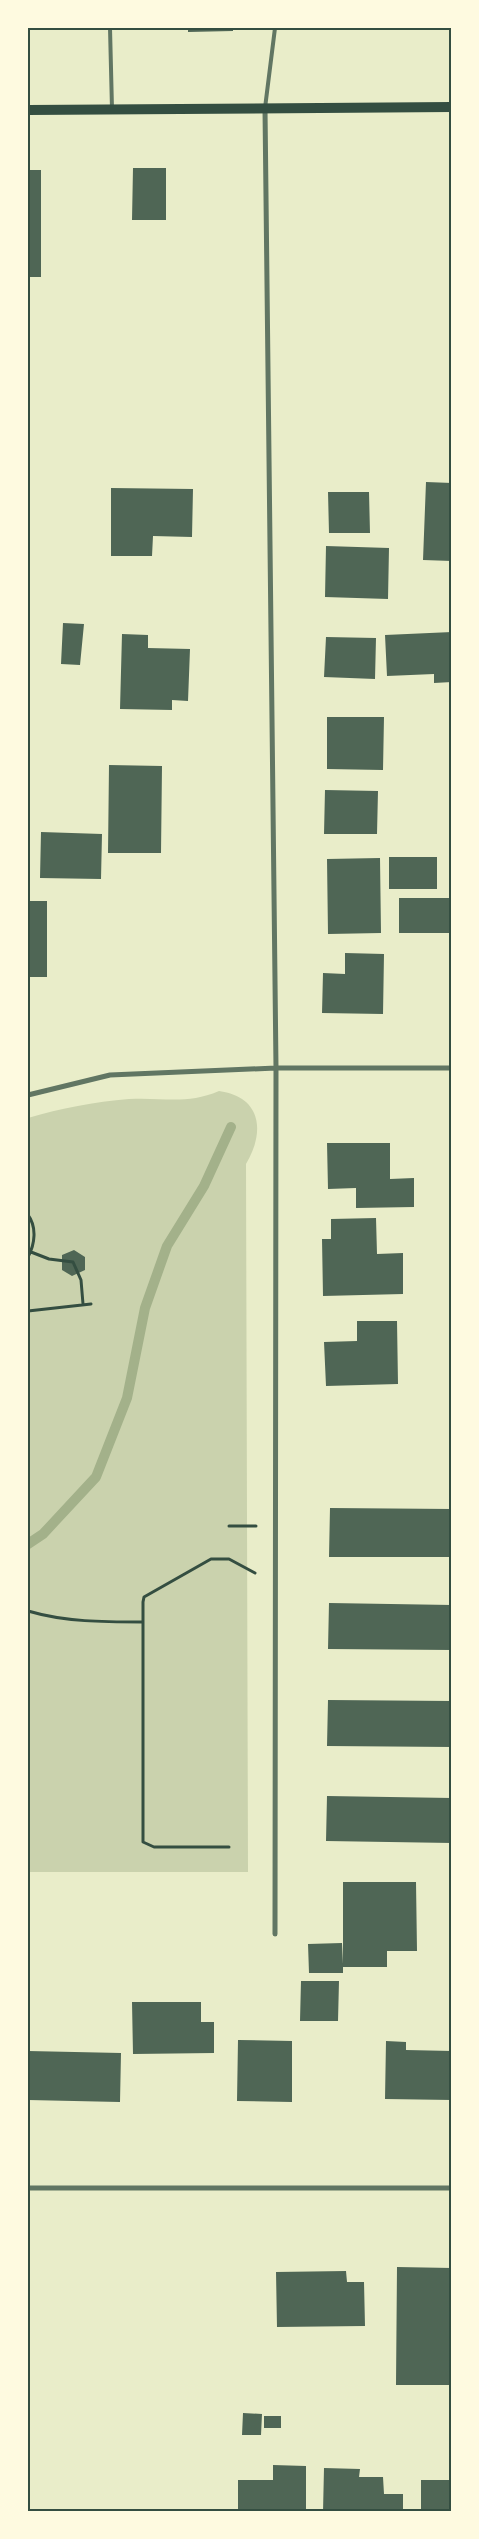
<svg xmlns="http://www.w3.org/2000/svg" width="479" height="2539" font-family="'PT Sans',sans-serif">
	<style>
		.green { fill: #cad2ad }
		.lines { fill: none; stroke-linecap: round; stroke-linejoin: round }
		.stream { stroke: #a3b18a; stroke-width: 10 }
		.building { fill: #4f6655 }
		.path { stroke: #344e41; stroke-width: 3 }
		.service { stroke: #617663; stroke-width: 4 }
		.minor { stroke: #617663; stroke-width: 5 }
		.secondary { stroke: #344e41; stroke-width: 10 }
		.neatline { fill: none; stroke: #344e41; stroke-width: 2 }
	</style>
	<rect width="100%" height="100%" fill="#e9edc9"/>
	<path class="green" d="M219,1091c43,6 46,41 27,73l2,708h-220v-754c33,-10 66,-16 101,-19 34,-2 57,6 90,-8z"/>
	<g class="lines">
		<path class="stream" d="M28,1544l15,-10 53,-57 31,-79 18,-90 22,-62 37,-60 27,-59"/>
	</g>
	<path class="building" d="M188,28h45v3l-45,1z
		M133,168h33v52h-34z
		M28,170h13v107h-13z
		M426,482l26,1v78l-29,-1z
		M111,488l82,1 -1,48 -39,-1 -1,20h-41z
		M328,492h41l1,41h-41z
		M326,546l63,2 -1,51 -63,-2z
		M63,623l21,1 -4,41 -19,-1z
		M452,632v50l-18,1v-9l-47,2 -2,-41z
		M122,634l26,1v13l42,1 -2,52 -16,-1v10l-52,-1z
		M326,637l50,1 -1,41 -51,-2z
		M327,717h57l-1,53 -56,-1z
		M109,765l53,1 -1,87h-53z
		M325,790l53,1 -1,43h-53z
		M41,832l61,2 -1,45 -61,-1z
		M389,857h48v32h-48z
		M380,858l1,75 -53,1 -1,-75z
		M399,898h53v35h-53z
		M28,901h19v76h-19z
		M345,953l39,1 -1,60 -61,-1 1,-40 22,1z
		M327,1143h63v36l24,-1v29l-58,1v-20l-28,1z
		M376,1218l1,36 26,-1v41l-80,2 -1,-57h9v-20z
		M74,1250l11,7v13l-13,6 -10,-6v-15z
		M357,1321h40l1,63 -72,2 -2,-44 33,-1z
		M330,1508l122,1v48h-123z
		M329,1603l123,2v45l-124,-1z
		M328,1700l124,1v46l-125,-1z
		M327,1796l125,2v45l-126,-2z
		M343,1882h73l1,69h-30v16h-44v6h-34l-1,-29 34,-1 1,21z
		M301,1981h38l-1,40h-38z
		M132,2002h69v20h13v31l-81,1z
		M238,2040l54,1v61l-55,-1z
		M386,2041l20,1v8l46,1v49l-67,-1z
		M28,2051l93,2 -1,49 -92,-2z
		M397,2267l55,1v117h-56z
		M346,2271l1,11h17l1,44 -88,1 -1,-55z
		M243,2413l19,1 -1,21h-19z
		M264,2416h17v12h-17z
		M273,2465l33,1v46h-68v-32h35z
		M324,2468l36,1 -1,8h24l1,17h19v18h-80z
		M421,2480h31v32h-31z"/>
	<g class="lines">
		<path class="path" d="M28,1215c9,12 7,29 0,42
			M31,1252l18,7 24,3 8,18 2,24
			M28,1311l63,-7
			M229,1526h27
			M28,1611c37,11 76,11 115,11
			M229,1847h-75l-11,-5v-240l1,-5 67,-38h18l26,14"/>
		<path class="service" d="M110,28l2,81
			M265,108l10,-80"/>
		<path class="minor" d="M265,109l11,959 -1,866
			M28,1095l82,-20 166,-7h176
			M28,2188h424"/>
		<path class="secondary" d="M28,110l424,-3"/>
	</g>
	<rect width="479" height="2539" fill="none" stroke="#fefae0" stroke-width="58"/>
	<rect x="29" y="29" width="421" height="2481" class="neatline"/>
</svg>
